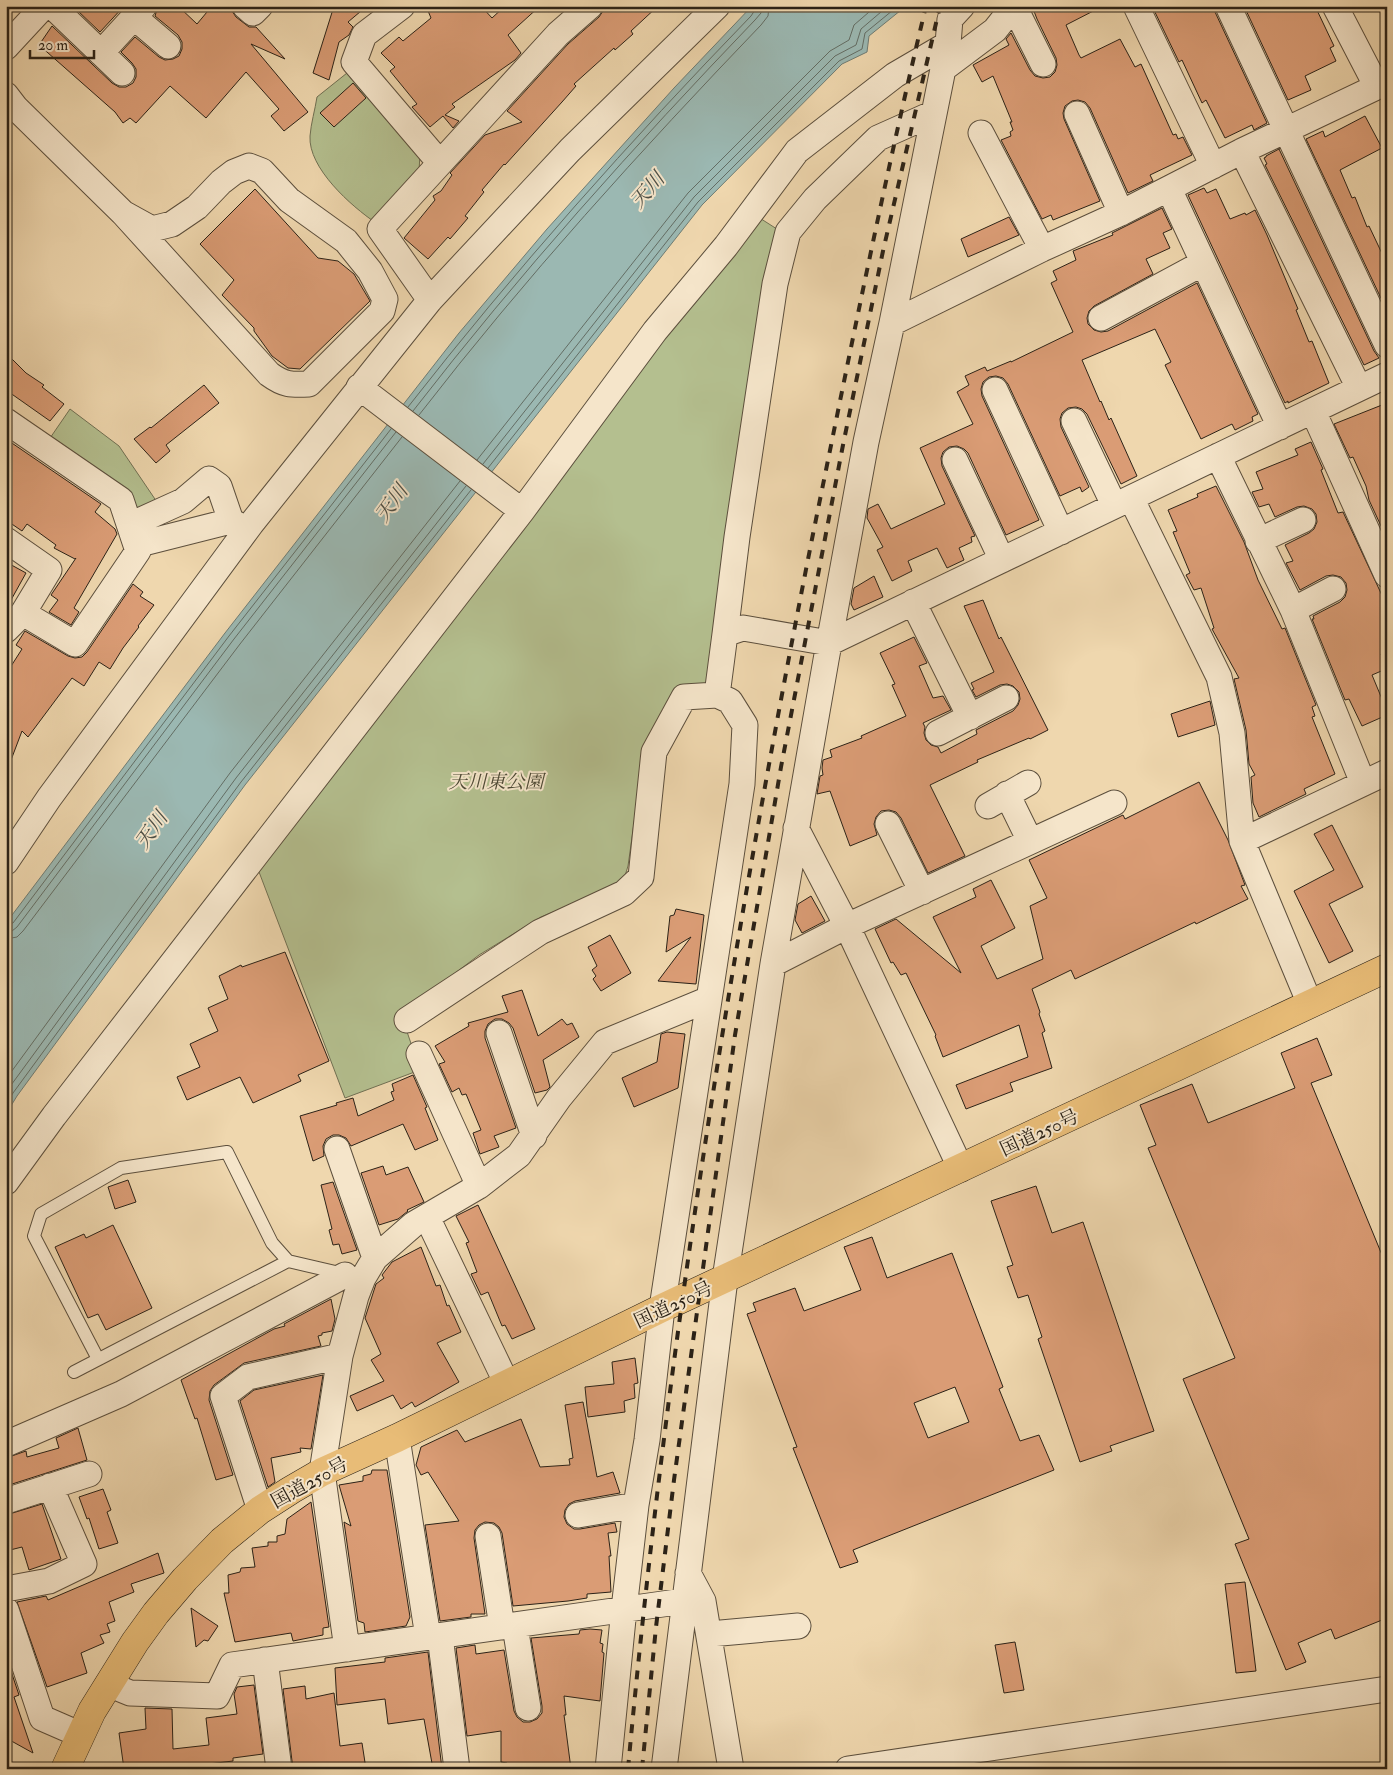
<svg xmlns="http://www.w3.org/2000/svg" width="1393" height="1775" font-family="'IM FELL Double Pica','Noto Serif JP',serif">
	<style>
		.green { fill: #b4bf8f; stroke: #707053 }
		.water { fill: #9bb8b2; stroke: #6e7c74 }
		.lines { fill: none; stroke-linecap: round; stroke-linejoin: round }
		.shore { stroke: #636d64; stroke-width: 1 }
		.building { fill: #da9c75; stroke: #2b2217; fill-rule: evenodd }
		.service-casing { stroke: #5c4f3d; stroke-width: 14 }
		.minor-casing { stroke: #5c4f3d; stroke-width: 27 }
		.trunk-casing { stroke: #2b2217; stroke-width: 29 }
		.service { stroke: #f5e5ca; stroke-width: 12 }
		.minor { stroke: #f5e5ca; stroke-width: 25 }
		.trunk { stroke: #e8bc77; stroke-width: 28 }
		.rail { stroke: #2b2217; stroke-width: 4; stroke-dasharray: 9 9; stroke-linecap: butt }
		.labels { text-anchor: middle; stroke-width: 4; stroke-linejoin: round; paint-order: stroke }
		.park-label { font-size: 19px; font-style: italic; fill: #4d4935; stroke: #f5e5ca }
		.street-label { font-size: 19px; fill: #2b2217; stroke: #f5e5ca }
		.water-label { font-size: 20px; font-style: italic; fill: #4d4f46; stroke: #f5e5ca }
	</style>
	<rect width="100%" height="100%" fill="#efd7ae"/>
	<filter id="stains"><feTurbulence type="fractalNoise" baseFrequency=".004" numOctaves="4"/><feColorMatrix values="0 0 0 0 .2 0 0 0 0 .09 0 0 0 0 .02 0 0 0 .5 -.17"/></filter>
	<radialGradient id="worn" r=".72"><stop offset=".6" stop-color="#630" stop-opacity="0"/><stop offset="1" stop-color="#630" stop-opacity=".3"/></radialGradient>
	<path class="green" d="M352,69l68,84 -1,19 -43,51c-25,-17 -68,-55 -66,-87 1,-13 5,-26 7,-39z
		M755,215l25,16 -73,453 -63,68 -16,114 -4,13 -19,12 -64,26 -62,38 -78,59 19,56 -75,28 -89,-234z
		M70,409l49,37 40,59 -25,14 -86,-78z"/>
	<path class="water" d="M752,6h154l-37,30 -2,16 -25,12 -140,141 -457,580 -228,311 -11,18v-191l219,-290 234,-300 88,-104 127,-141z"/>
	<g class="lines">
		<path class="shore" d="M408,407c107,-137 222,-266 343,-391l4,-6 1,-4
			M413,411c106,-137 222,-266 342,-391l6,-7 1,-7
			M419,415c106,-137 222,-265 342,-390l7,-9 1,-10
			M477,460l211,-267 142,-142 19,-11 5,-15 22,-19
			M483,464l211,-267 141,-141 21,-11 5,-16 27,-23
			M488,468l210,-266 141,-141 23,-12 3,-16 33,-27
			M6,925l7,-2 216,-287 162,-207
			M6,932l6,-1 5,-4 217,-288 162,-207
			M6,939l11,-2 6,-6 217,-287 162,-207
			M6,1079l224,-306 230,-292
			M6,1092l230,-314 230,-292
			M6,1105l7,-12 228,-311 230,-292"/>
	</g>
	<path class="building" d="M80,6h44l-24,26 -23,-22z
		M158,6h20l19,18 15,-18h19l1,5 4,6 13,10h7l29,32 -34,-15 57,68 -24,19 -13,-15 8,-7 -33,-37 -40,46 -36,-32 -34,37 -6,-5 -7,5 -8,-11 -76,-67 13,-19 60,57 7,4h7l7,-4 3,-6v-8l-4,-6 -11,-11 14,-15 24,20 6,3 8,-1 6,-3 3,-7v-7l-4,-7 -23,-19z
		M334,6h33l-19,16 5,5 -4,8 -10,7 -10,38 -16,-7z
		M426,6h55l11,12 13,-12h35l-32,29 13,18 -6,7 -63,44 3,3 -10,8 14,6 -6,7 -10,-12 -13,11 -18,-20 5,-3 -27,-33 5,-4 -14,-14 18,-16 4,4 28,-23z
		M604,6h54l-27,25 2,3 -18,16 -1,-2 -40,36 2,2 -14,16 -57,63 -1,-1 -22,26 2,2 -19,24 3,2 -18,21 -2,-2 -20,22 -24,-21 31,-38 -2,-4 8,-5 11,-16 -2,-2 35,-38 37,-13 -15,-11 61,-67 31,-27 4,-6z
		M1032,6h71l-37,19 13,30 2,3 39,-19 15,28 6,-3 32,71 3,-1 2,5 5,-2 9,18 -42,20 3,6 -25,12 -38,-85 -5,-6 -7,-2 -6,1 -7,5 -2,7 1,6 36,82 -47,19 -2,-5 -9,4 -41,-79 10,-4 -1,-4 3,-2 -3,-8h2l-19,-46 -11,6 -9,-17 36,-20 -3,-6 5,-6 19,37 5,6 8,2 7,-1 5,-5 2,-7 -1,-7 -19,-39z
		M1152,6h62l1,6 52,111 -13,7 -2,-5 -27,13 -19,-38 -4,3 -20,-43 -3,2z
		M1244,6h71l19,40 -4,2 6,13 -31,15 6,14 -23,10z
		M353,83l13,15 -32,29 -14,-14z
		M1365,116l17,32 -42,22 12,28 3,-1 12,30 2,-1 18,38v47l-81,-172 17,-8 2,6z
		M1279,149l95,202 5,7 -15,7 -99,-200 2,-1 -3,-6 2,-1v-1z
		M1204,188l3,5 9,-4 14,30 15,-6 1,2 9,-5 12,25 31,74 -2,1 13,32 3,-1 17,42 -41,20v-2l-3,2 -97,-208z
		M255,189l63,69 20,3 16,13 16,27 -70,68 -12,-1 -16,-12 -18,-25v-3l-32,-33 12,-15 -34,-36z
		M1162,208l10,21 -9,4 7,15 -24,11 7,15 -59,32 -5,5 -2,7 1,6 6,6 7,2 7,-1 89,-48 61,131 -6,3 1,4 -18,9 -3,-6 -31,15 -36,-74 6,-3 -16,-33 -73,31 18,42 1,-1 8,19 2,-2 26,58 -16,8 -34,-70 -5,-5 -6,-2 -8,1 -6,5 -2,6 1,8 28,60 -7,5 -2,-5 -20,9 -52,-112 -5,-6 -7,-2 -7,1 -6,5 -2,7 1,7 57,124 -33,15 -38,-82 -4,-4 -7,-3 -8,1 -6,5 -2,6 1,8 33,70 -4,1 1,5 -13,6 5,12 -17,8 -10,-20 -29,13 4,10 -20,10 -15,-31 6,-3 -16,-29 1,-9 10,-5 13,25 54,-25 -25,-56 53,-24 -16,-32 12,-7 -4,-9 20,-9 2,4 24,-10v1l62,-30 -22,-49 6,-3 -4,-9 23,-11 -3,-9 40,-16 -1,-2z
		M1009,217l10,18 -51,22 -7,-18z
		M6,353l20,20 18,12 -2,2 22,17 -14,17 -44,-31z
		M204,385l15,18 -53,42 4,6 -14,12 -22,-24 16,-12 1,1z
		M1387,403v136l-18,-39 -3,-14 -13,-29 -3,1 -16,-34z
		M6,439l95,65 -6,8 20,17 2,5 -43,74 5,4 -8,13 -22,-13 9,-12 -7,-5 25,-37 -1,1 -21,-11 2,-3 -29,-21 -5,7 -16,-11z
		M1311,442l12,27 -2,1 17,43 5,-1 44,94v46l-6,2 5,15 -14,6 15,36v4l-25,11 -13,-27 -4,1 -33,-81h2l-1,-3 27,-14 5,-5 2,-7 -1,-7 -5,-6 -8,-2 -7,1 -26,14 -14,-27 7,-2 -8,-16 24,-12 5,-4 3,-7 -1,-8 -4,-5 -8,-3 -7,1 -22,10 -6,-13 -10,3 -7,-15 11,-3 -7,-17 42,-17 -3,-6z
		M1216,486l28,56 14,38 24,49 3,-1 31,77 -4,2 3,9 -3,1 23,57 -31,15 2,5 -47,23 -6,-14 -2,-26 4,-2 -6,-11 -3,-34 -12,-51 5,-1 -27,-49 2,-1 -13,-40 -7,2 -8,-15 4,-2 -17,-41 4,-1 -9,-21 30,-13 -1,-3z
		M6,562l20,11 -20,36z
		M874,576l9,21 -29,13 -3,-6 3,-16z
		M133,584l10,8 -3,4 14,9 -16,21 1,1 -16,21 -13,21 -11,-7 -15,24 -12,-8 -44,59 -6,-6 -14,37h-2v-94l16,-25 -6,-4 9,-14 43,25 7,2 7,-1 5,-5z
		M983,600l16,39 2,-2 47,93 -18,9 -1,-1 -52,22 1,2 -48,23 35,71 -37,17 -27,-55 -5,-6 -7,-2 -8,1 -5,6 -2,7 3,11 -27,11 -20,-55 -13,3 3,-18 3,-1 -1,-7 1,-8 9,-3 -2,-7 32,-12 -1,-2 45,-20 -14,-31 3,-1 -15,-31 34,-16 13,26 -8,3 14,32 10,-2 8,14 -28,13 2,4 -1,6 2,7 5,5 7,2 3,6 36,-19 -1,-4 37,-19 5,-6 2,-6 -1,-7 -6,-6 -6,-2 -7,1 -24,12 -4,-7 2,-1 -3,-6 23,-11 -30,-66z
		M1210,701l5,24 -37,12 -7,-23z
		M1199,782l29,58 17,45 -4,1 7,13 -52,25 -1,-2 -120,57 -4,-9 -39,19 8,23 -1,2 6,17 -3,2 10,35 -42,15 3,8 -47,18 -10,-24 72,-28 -9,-32 -76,32 -8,-21 1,-1 -30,-62 -5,2 -8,-13 -2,1 -16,-34 21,-10 65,54 -28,-56 43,-20 -3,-8 18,-9 24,48 -34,18 16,33 46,-20 -13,-53 17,-8 -18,-38 94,-45 2,4z
		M1332,825l31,62 -34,17 24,47 -24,12 -35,-72 40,-21 -20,-36z
		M811,896l14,25 -23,12 -7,-13 3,-16z
		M676,909l28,6 -8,69 -38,-3 33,-44 -25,15 4,-36 4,-1z
		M610,935l21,38 -30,18 -8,-12 3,-3 -4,-6 5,-4 -9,-19z
		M285,952l44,109 -31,14 3,6 -48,22 -13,-26 -53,23 -10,-23 23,-10 -10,-23 28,-13 -10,-23 20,-9 -9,-23 22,-11 1,2z
		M522,990l16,46 24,-17 5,6 5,-2 7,14 -36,23 7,27 -3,3 -12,3 -22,-65 -4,-5 -7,-4h-7l-7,5 -3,7v7l31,90 -22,8 5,11 -19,7 -7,-21 8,-3 -15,-36 -4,1 -3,-7 -7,4 -13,-28 6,-2 -10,-16 34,-20 -1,-3 40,-11 -6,-16z
		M667,1032l18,2 -7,54 -44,19 -12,-29 35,-16 4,-28z
		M1317,1038l15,37 -21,8 76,184v189l-5,2 5,13v147l-52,21 -4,-10 -33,14 8,19 -20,8 -51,-126 14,-5 -66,-160 52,-21 -87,-210 8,-3 -16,-40 52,-21 16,39 87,-35 -14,-35z
		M413,1075l14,32 -2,1 13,32 -23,10 -12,-26 -52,22 -5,-8 -7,-3h-6l-7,4 -3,7 1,10 -11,5 -13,-45 37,-11 -1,-2 17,-5 5,18 36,-16 -3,-8 3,-1 -2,-7z
		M383,1166l3,9 22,-8 16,35 -17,8 1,1 -10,8 -19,6 -18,-52z
		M128,1180l8,22 -21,7 -7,-22z
		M333,1182l24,68 -15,4 -3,-10 -6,1 -4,-15 3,-1 -11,-44z
		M1036,1186l16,47 31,-11 71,209 -44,15 2,5 -32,11 -42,-123 4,-2 -14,-42 -10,3 -11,-31 6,-2 -22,-64z
		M478,1205l57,124 -23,10 -7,-14 -3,1 -14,-34 -7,3 -10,-21 6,-2 -11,-29 3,-1 -13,-26z
		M113,1225l39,83 -46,22 -8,-16 -10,4 -33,-71 29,-13 2,4z
		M872,1237l15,41 65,-25 51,134 -4,2 21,52 19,-6 15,35 -201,80 5,12 -18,6 -47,-120 4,-1 -50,-133 9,-3 -3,-8 42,-15 9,23 57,-21 -17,-43zM955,1387l14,35 -41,16 -14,-35z
		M421,1247l15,39 4,-1 7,21 2,-1 12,27 -24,11 22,39 -44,25 -3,-5 -11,7 -8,-14 -36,16 -7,-15 34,-15 -13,-21 10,-6 -16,-36 11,-34 8,-6 -2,-3 10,-13z
		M331,1299l4,20 -3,12 -10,2v2l-4,1 3,10 -77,17 -30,22 -4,6 -1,9 24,75 -17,5 -19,-62 -2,1 -14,-39 93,-51 11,-3 -1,-2z
		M635,1358l3,25 -4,1 1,14 -11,3 1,11 -37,5 -3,-30 29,-3 -2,-22z
		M323,1375l-12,74 -11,-1 1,4 -30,6 4,24 -7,5 -28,-86 14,-11z
		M583,1402l14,75 16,-5 7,21 -45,8 -6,3 -4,6 -1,7 3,7 7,5h6l35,-6 2,9 -9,1 3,23h-2l2,36 -24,2v4l-19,3 -55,5 -11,-73 -3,-6 -5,-4 -9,-1 -6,3 -4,5 -1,8 11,76h-14v3l-31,4 -15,-96 34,-4 -31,-49 -7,3 -5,-10 5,-18 36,-17 8,12 56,-23 19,48 30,-2 -1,-6 4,-1 -8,-53z
		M78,1428l9,32 -81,26v-28l20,-7 1,6 32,-9 -3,-10z
		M372,1470h15l23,147 -4,9 -41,6 -1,-9 -6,-2 -14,-99 7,4 -12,-41 24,-4v-5l8,-2z
		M103,1489l8,21 -4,2 11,31 -19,6 -10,-31 -2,1 -8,-22z
		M311,1502l18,125 -6,1v7l-30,6 -2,-8 -56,9 -11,-49h5l-1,-18 12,-3 1,-4 14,-1 -3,-19 16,-2v-4h9v-6l8,-2 2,-15z
		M42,1504l19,55 -32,11 -7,-23 -16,4v-36z
		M158,1553l6,20 -33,11 3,8 -25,10 6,19 -8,3 3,8 -10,3 4,8 -23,10 6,20 -40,14 -30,-85 29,-6 2,4z
		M1245,1582l11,89 -20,2 -11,-89z
		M191,1608l27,18 -10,15 -4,-1 -8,7z
		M590,1629l12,1 -2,13 3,1 -1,8 2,1 -4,48 -36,-5 2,19h-2l7,54h-62l-2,-6 -6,-1v-31l-34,5 -11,-88 19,-3 1,9 28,-4 10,61 3,6 6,5h7l7,-3 5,-6v-7l-11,-68 48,-4 1,-4z
		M1015,1642l9,48 -20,3 -9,-48z
		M428,1652l14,117h-9l-9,-50 -36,5 -3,-25 -48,6 -2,-37 50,-6v-4z
		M6,1656l13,39 -5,2 19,56 -27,-15z
		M254,1685l9,69 -30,4v3l-49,6v2h-60l-5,-36 27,-4 -1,-21 27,1 1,40 36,-4 -3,-27 31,-4 -3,-20 3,-7z
		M305,1686l1,13 28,-6 6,53 22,-3 4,26h-73l-10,-80z"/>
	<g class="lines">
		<defs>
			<path id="service" d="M98,1359l-64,-123 7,-22 80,-46 106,-16 45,91 16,18
				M74,1372l214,-111 56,13"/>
			<path id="minor" d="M52,6l70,67
				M245,6l8,7 7,-7
				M402,6l-38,29 -10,27 86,101
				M1014,6l29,58
				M1136,6l77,160
				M1228,6l159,339
				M1335,6l42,81
				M134,17l34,29
				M6,47l38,-41
				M101,53l43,-47
				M943,69l52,-39 19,-24
				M6,95l10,13 107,105 146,161c15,11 22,11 40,10l73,-73 3,-12 -15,-28 -24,-30 -57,-41 -27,-29 -13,-5 -15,6 -13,10 -24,25 -25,17 -20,5 -29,-16
				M1077,114l44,99
				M981,133l61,116
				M1242,151l117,237
				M1169,189l111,238
				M430,300l-50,-71 178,-195 32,-28
				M1101,318l102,-55
				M892,323l150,-74 79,-36 121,-62 145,-69
				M359,387l163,124
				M995,390l66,142
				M1313,411l74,164
				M6,421l115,79 17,51 -63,93 -52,-31
				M1074,421l40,84
				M1218,456l75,154 70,173
				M955,460l47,100
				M1131,498l88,179 13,56 10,108 68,163
				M130,525l53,-24 26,-22 10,7 12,35
				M6,540l43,30 -26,43 -17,17
				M1258,541l45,-21
				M136,545l95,-24 15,8
				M913,602l57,115
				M1293,610l40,-21
				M725,634l12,-97 38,-253 13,-52 27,-33 63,-61 56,-25
				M938,733l68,-35
				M1007,794l23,47
				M988,806l40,-23
				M888,824l34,68
				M796,828l51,98 114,243
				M1242,841l145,-69
				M6,862l43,-64 202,-274 179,-224 140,-150 147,-144
				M773,964l74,-38 267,-123
				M407,1020l133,-88 84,-39 17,-16 13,-125 30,-55 33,-2 8,-61 18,-6 86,15 558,-268
				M499,1033l35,103
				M419,1054l60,132
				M337,1149l38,109
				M6,1182l48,-66 468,-605 133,-180 71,-85 71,-95 98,-76 53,-31
				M427,1217l80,167
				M397,1438l31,199
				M6,1444l115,-50 224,-119
				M6,1501l83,-27
				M260,1510l-37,-114 25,-19 92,-21
				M578,1515l58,-10
				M488,1536l14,91
				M688,1573l15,28 28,168
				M6,1589l43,-8 35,-17 -34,-78
				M6,1610l36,108 39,17
				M515,1626l13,82
				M710,1634l88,-8
				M440,1636l17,133
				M347,1649l-25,-177 18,-116 16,-60 7,-18 12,-20 39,-34 65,-38 40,-31 40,-57 46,-56 104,-43
				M265,1660l14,109
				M108,1684l22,9 87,3 15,-31 452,-64
				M608,1769l16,-160 12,-104 11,-65 15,-132 80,-524 3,-59 -15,-24 -13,-6
				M664,1769l61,-490 48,-315 53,-304 40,-218 26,-119 51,-254 5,-25 2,-25 12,-13
				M848,1769l539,-80"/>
			<path id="trunk" d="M65,1769l27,-58 43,-69 21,-29 29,-34 37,-38 38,-31 31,-20 31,-18 75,-34 265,-130 725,-340"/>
		</defs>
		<use href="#service" class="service-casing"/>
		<use href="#minor" class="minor-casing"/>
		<use href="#trunk" class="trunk-casing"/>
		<use href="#service" class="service"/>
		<use href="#minor" class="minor"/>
		<use href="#trunk" class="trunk"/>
		<path class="rail" d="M628,1769c38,-415 104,-827 185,-1235 36,-177 71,-353 113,-528
			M642,1769l14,-142 18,-147 61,-445 46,-268 62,-322 40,-194 57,-245"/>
	</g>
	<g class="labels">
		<g class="park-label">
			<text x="496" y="788">天川東公園</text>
		</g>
		<g class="street-label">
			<text transform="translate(1039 1132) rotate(-25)" y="7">国道250号</text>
			<text transform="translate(673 1304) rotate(-25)" y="7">国道250号</text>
			<text transform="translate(309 1482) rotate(-29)" y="7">国道250号</text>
		</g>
		<g class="water-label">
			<text transform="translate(647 190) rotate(-49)" y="7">天川</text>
			<text transform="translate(391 503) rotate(-54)" y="7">天川</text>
			<text transform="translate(151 830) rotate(-55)" y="7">天川</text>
		</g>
	</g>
	<rect width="1393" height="1775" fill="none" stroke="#efd7ae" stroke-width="25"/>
	<rect x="8" y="8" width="1378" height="1760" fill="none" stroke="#2b2217" stroke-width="2.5"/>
	<rect x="12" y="12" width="1368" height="1750" fill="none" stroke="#2b2217"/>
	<path d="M30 50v8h64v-8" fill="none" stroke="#2b2217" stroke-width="2.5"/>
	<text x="38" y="50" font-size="15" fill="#2b2217" stroke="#f5e5ca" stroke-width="4" paint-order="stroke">20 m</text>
	<rect width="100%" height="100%" filter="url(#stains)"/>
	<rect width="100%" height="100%" fill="url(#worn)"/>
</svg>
